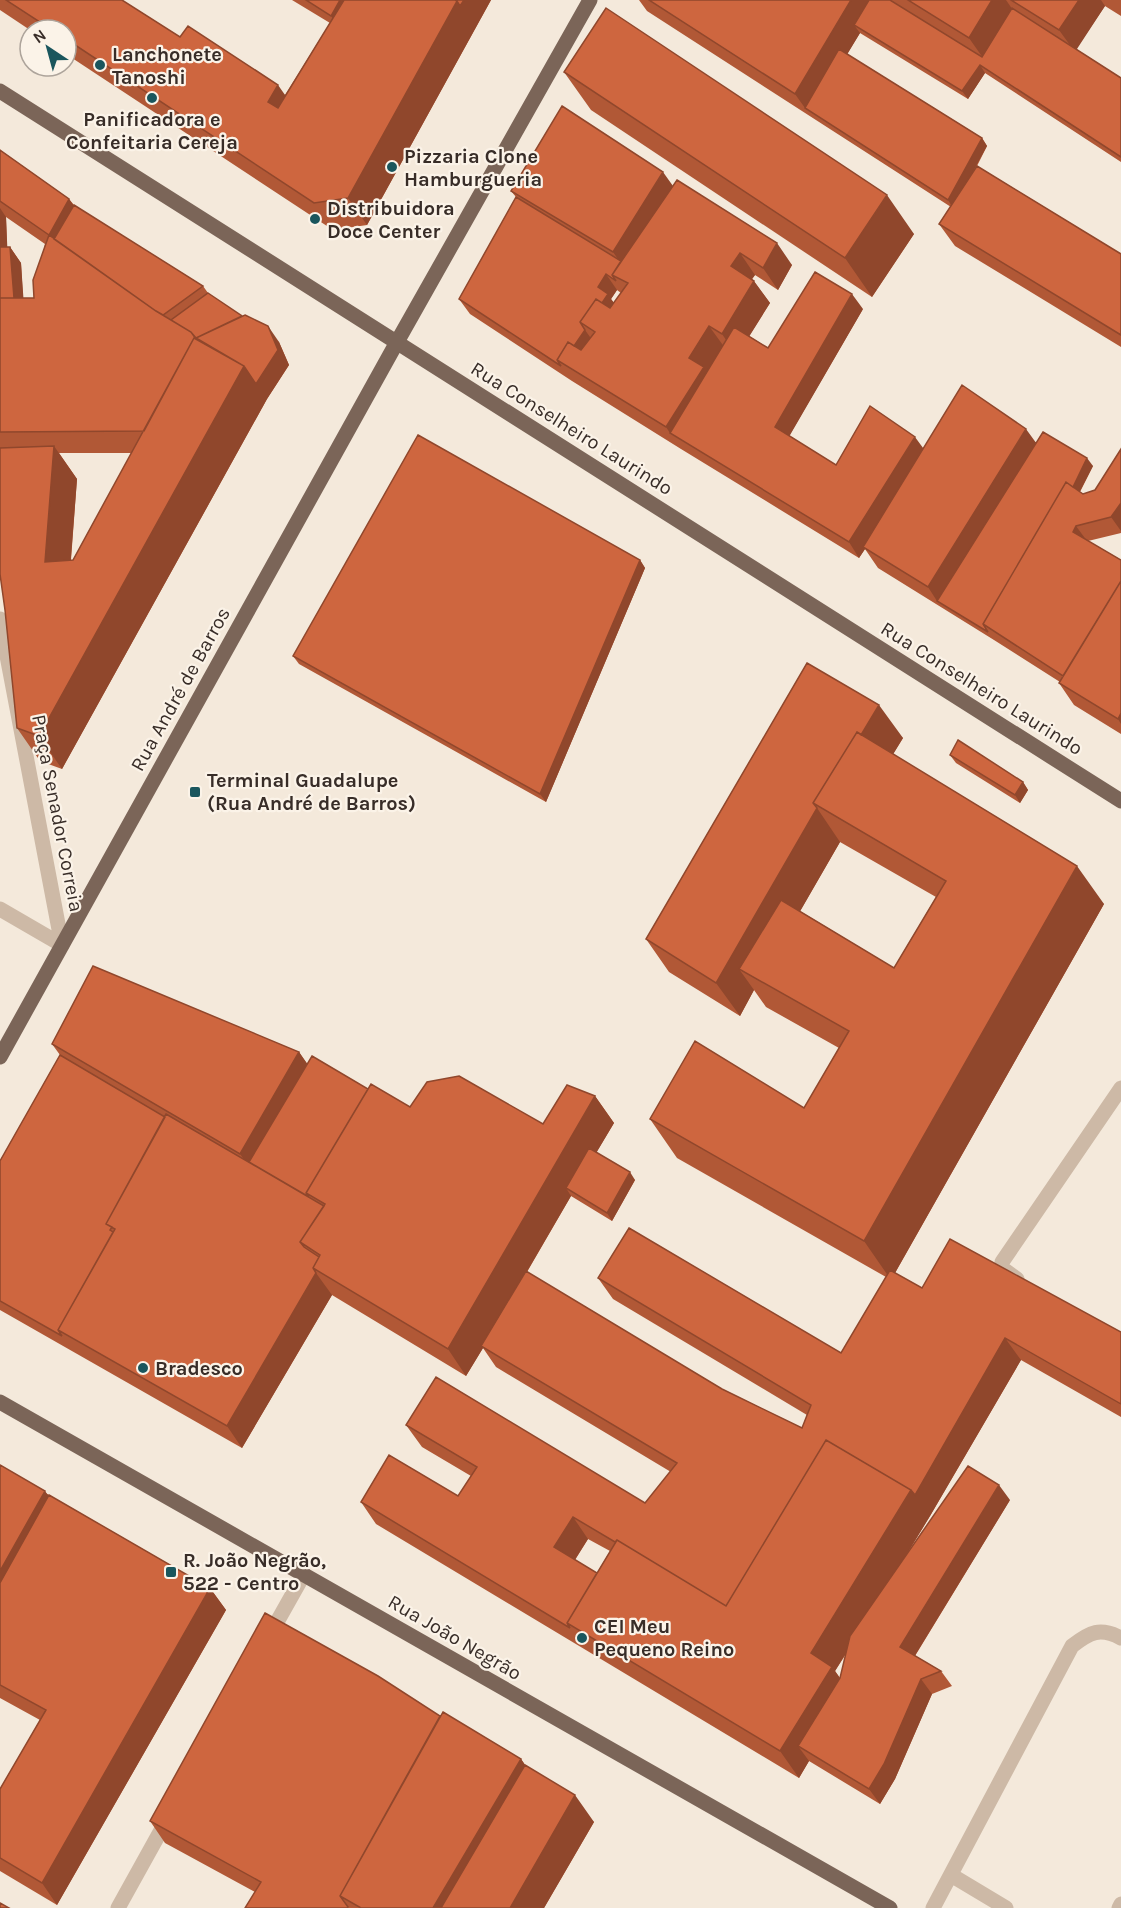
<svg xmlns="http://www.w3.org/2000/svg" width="1121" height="1908" font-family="Karla,sans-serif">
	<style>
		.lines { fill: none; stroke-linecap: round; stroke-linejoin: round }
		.minor { stroke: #cdb9a6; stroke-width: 15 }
		.major { stroke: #7b6558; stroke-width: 15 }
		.wall { fill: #b15836; fill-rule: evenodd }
		.shaded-wall { fill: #90472c }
		.building { fill: #ce663f; stroke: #90472c; stroke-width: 1.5 }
		.poi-dot { fill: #1a565d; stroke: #fbf3e8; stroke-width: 2 }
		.labels { text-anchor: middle; stroke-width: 4.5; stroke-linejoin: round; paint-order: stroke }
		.poi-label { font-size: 20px; font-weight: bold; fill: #382d28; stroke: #fbf3e8; text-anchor: start }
		.street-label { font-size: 20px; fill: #382d28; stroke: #fbf3e8 }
	</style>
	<rect width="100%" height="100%" fill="#f4e9db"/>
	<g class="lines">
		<path class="minor" d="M0,619l62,326
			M0,909l62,36
			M1017,1279l-15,-11v-6l119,-174
			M268,1638l36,-64
			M951,1875l55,33
			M118,1908l51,-92
			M933,1908l139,-262c18,-14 28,-19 49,-8
			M1119,1908l2,-4"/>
		<path class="major" d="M0,91l1121,710
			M0,1057l397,-715 193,-342
			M0,1402l890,506"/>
	</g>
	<path class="wall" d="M0,0h122l58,37 105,58 45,-72 -38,-23h199l-124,225 -34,5 -267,-176v-24h-36l-30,-20z
		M639,0h482v16l-16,-10 -29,43 45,29v84l-136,-89 -17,26 -108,-66 -13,21 135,84 5,8 -10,20 144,88v93l-166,-101 -16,-22 12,-17 -304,-196z
		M564,72l350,162 -42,63 -281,-187z
		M0,150l69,49 5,6 129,81 5,7 71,49 10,23 -22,34 -205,370 -22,-8 -23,-33 -12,-118 -5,-36zM6,217l39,27 -11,54h-11l-2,-35 -11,-16h-3zM59,453h73l-59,107h-2l6,-81z
		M673,186l119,79 -14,25 -23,-15 -3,4 18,24 -21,33 19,12 95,-39 -74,127 47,29 87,-17 113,-6 57,24 -13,26 3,2 12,-4 26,-41v84l-33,8 33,19v174l-47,-29 -15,-22 1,-1 -66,-42 -116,-72 -13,-19 -6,9 -178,-109 -109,-68 -102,-67 -11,-15 57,-102 -5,-6zM617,290l4,3 -7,10 -3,-4z
		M640,560l5,8 -99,234 -247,-138 -6,-8z
		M807,663l96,75 -10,16 211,150 -209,369 27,15 199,44v85l-100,-57 -91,156 -23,38 103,-54 -95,156 26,15 11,15 -20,8 -37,85 -15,25 -71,-43 -10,17 -423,-254 -15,-22 97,-6 13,-20 -49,-29 -16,-22 239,78 26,-31 -175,-105 -13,-19 -17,28 -134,-81 -90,153 -242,-138v-149l60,-106 -8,-11 247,8 8,12 103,43 133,17 52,-28 19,27 -18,30 39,27 -23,41 -41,-25 -44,76 195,117 80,39 5,-13 -194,-116 -15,-21 243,75 45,-76 -209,-119 -27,-39 154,-11 35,-60 -73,-41 -12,-17 -14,26 -71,-44 -23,-33zM840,842l96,55 -42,71 -94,-57zM588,1539l22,12 -13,22 -22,-13zM846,1654l-6,24 -5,-7z
		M950,755l73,27 5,8 -8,13 -64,-40z
		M0,1465l49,30 161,93 16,22 -169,295 -57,-34v-82l40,-69 -40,-22z
		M440,1716l81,43 4,6 69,57 -50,86h-299l10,-16 -90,-49 -15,-22z"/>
	<path class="shaded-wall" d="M340,0h12l-10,31 -11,-15z
		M464,0h27l-124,225 -19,-27 109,-197z
		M851,0h28l-25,25 6,8 -48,80 -7,-5 -10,-14z
		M992,0h14l11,16 -29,49 -19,-27z
		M1079,0h22l4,6 -30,46 -16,-22z
		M980,65l5,8 -17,26 -6,-8z
		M278,85l19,27 -10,16 -19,-26z
		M982,138l5,8 -34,62 -5,-8z
		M663,172l15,21 -50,90 -3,-14 -12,-17z
		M887,195l27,39 -42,63 -27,-39z
		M69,199l15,21 -17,31 -18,-16z
		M0,208l6,9 2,46 -8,-12z
		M777,243l15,22 -14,25 -15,-22z
		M10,247l11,16 4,58 -11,-16z
		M740,253l15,22 -9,12 -15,-21z
		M606,274l11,16 -6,9 8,11 -19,29 -2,-52z
		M754,281l16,22 -33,53 -15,-22z
		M852,294l11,15 -77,133 -11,-15z
		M268,326l11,16 10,23 -22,34 -205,370 -23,-33 205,-370z
		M709,326l16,22 -55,85 -4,-6 23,-69z
		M585,330l10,14 -32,19z
		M1026,429l16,22 -105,150 -9,-14z
		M915,437l11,15 -63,95 2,2 -6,9 -10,-16z
		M54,446l23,33 -9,116 -23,-33z
		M1087,458l6,8 -16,31 -79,137z
		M1121,503v28l-10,-14z
		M1076,526l11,15 -14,-9z
		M640,560l5,8 -99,234 -6,-8z
		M879,705l24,33 -53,87 -32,-19z
		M1121,713v11l-3,-5z
		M1023,782l5,8 -8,13 -5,-8z
		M817,808l23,34 -80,139 -21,-12 15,21 -14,26 -24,-33z
		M1077,866l27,38 -213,376 -27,-39z
		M299,1052l19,27 -70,86 -8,-11z
		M595,1096l19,27 -41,69 -7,-4 5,8 -88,151 -2,-1 2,2 -17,28 -18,-27z
		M630,1172l5,8 -23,41 -5,-8z
		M316,1273l16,22 -90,153 -15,-22z
		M1005,1338l16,22 -91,156 -95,155 15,22 -52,53 11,15 -10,17 -19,-27 31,-98z
		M999,1485l11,15 -99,162 -11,-15z
		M45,1491l19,26 -64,114v-60z
		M573,1517l15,22 -19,30 -15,-22z
		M210,1588l16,22 -169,295 -15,-22z
		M921,1679l11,15 -37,85 -15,25 -11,-15z
		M521,1759l23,33 -69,116h-42z
		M575,1795l19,27 -50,86h-34z"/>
	<path class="building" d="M6,0h116l58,37 8,-11 90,59 -10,17 10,6 66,-108h111l2,1 -109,197 -34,5 -248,-164v-9h-14z
		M306,0h34l-9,16z
		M455,0h9l-4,6 -3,-5z
		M649,0h202l-56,94z
		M869,0h21l92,57 30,-49 109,70v79l-141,-92 -18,26 -108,-66z
		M908,0h84l-23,38z
		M1011,0h68l-20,30z
		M606,8l281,187 -42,63 -281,-186z
		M839,49l143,89 -34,62 -143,-92z
		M562,106l101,66 -50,80 -102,-61z
		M0,150l69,49 -20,36 -49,-34z
		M977,166l144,88v81l-182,-111z
		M677,180l100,63 -14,25 -23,-15 -9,13 23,15 -32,53 -13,-8 -20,32 15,9 -38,60 -109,-67 11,-18 13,8 14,-18 -15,-10 16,-23 14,9 18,-25 -16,-8z
		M516,197l105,64 -9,14 4,6 -10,-7 -8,13 10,7 -6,9 -6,-4 -16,23 5,8 -11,16 -6,-4 -11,18 4,6 -102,-67z
		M74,205l129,81 -40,29 -7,-4 -102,-72z
		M49,235l107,76 35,21 5,7 -2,-1 -50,93 -144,1v-134h34l-1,-18z
		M0,247h10l4,51h-14z
		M815,272l37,22 -77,133 61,38 34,-59 45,31 -66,105 -179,-109 64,-106 34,21z
		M208,293l34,23 -46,22 -5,-6 -20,-12z
		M245,315l23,11 10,24 -22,34 -12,-18 -48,-28z
		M194,338l50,28 -205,370 -22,-8 -12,-118 -5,-36v-126l54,-2 -9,116 28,-2z
		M962,385l64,44 -98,158 -65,-40z
		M1043,432l44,26 -14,29 -7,-5 -83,142 5,8 -51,-31z
		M418,435l222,125 -100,234 -247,-138z
		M1121,449v54l-10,14 -35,9 -3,6 48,28v21l-58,95 -80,-52 83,-142 17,12 12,-4z
		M1121,581v132l-3,6 -59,-36z
		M807,663l72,42 -18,30 -4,-3 -44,71 4,5 -101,175 -70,-44z
		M857,732l220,134 -213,375 -214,-122 45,-78 109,67 45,-77 -110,-62 42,-69 113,68 52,-87 -133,-78z
		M958,740l65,42 -8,13 -65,-40z
		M93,966l206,86 -59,102 -188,-110z
		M60,1055l105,62 -59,107 6,3 -2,3 3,2 -55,98 4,6 -62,-35v-140z
		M312,1056l56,33 -62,104 3,4 -60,-35z
		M459,1076l84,48 24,-39 28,11 -147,253 -135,-81 7,-13 -20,-13 25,-38 -19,-11 65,-109 39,23 17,-25z
		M166,1114l158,92 -24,36 4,5 15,10 -6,11 3,5 -89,153 -169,-96 57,-101 -9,-5z
		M589,1148l41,24 -23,41 -41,-25z
		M629,1228l212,125 49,-83 32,18 28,-49 171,93v72l-116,-66 -90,157 -4,-5 -85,-50 -100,166 -109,-66 -2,2 -42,-25 -19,30 43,26 -30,50 3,5 -209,-126 28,-47 69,41 19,-29 -71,-42 30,-48 209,126 32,-40 -196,-117 45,-75 196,118 80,39 9,-23 -213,-127z
		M826,1440l85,50 -100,163 21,14 -52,84 -213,-128 50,-83 109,66z
		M0,1465l45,26 -45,80z
		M968,1466l31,19 -99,162 41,24 -20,8 -37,85 -15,25 -71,-43 42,-68 10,-42z
		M49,1495l161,93 -168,295 -42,-25v-69l46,-79 -46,-25v-102z
		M265,1613l113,63 62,40 -100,180 8,11 -1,1h-102l16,-26 -111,-61z
		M443,1712l78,47 -88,149h-72l-21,-12z
		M525,1765l50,30 -65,113h-69z
		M0,1903l9,5h-9z"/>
	<g class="poi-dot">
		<circle cx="100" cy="65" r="6"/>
		<circle cx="152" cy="98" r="6"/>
		<circle cx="392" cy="167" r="6"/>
		<circle cx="315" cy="219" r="6"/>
		<rect x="189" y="786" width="12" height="12" rx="3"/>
		<circle cx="143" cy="1368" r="6"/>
		<rect x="165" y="1566" width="12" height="12" rx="3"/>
		<circle cx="582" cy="1638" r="6"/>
	</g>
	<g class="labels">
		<g class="poi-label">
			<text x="112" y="61">Lanchonete<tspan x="112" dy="23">Tanoshi</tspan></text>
			<text x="152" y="126" text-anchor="middle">Panificadora e<tspan x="152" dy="23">Confeitaria Cereja</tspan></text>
			<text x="404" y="163">Pizzaria Clone<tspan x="404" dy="23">Hamburgueria</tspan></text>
			<text x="327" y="215">Distribuidora<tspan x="327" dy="23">Doce Center</tspan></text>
			<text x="207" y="787">Terminal Guadalupe<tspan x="207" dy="23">(Rua André de Barros)</tspan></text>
			<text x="155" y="1375">Bradesco</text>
			<text x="183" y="1567">R. João Negrão,<tspan x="183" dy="23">522 - Centro</tspan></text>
			<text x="594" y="1633">CEI Meu<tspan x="594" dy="23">Pequeno Reino</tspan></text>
		</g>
		<g class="street-label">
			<text transform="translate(572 428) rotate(32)" y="7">Rua Conselheiro Laurindo</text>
			<text transform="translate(982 688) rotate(32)" y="7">Rua Conselheiro Laurindo</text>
			<text transform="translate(180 689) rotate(-61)" y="7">Rua André de Barros</text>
			<text transform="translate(58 813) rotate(79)" y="7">Praça Senador Correia</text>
			<text transform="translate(455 1637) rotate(30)" y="7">Rua João Negrão</text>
		</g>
	</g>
	<g transform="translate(48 48) rotate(324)"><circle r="28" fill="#fbf3e8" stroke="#ada49b" stroke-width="1.5"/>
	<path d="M0-4.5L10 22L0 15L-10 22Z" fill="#1a565d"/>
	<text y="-9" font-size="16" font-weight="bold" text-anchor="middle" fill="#382d28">N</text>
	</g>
</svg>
